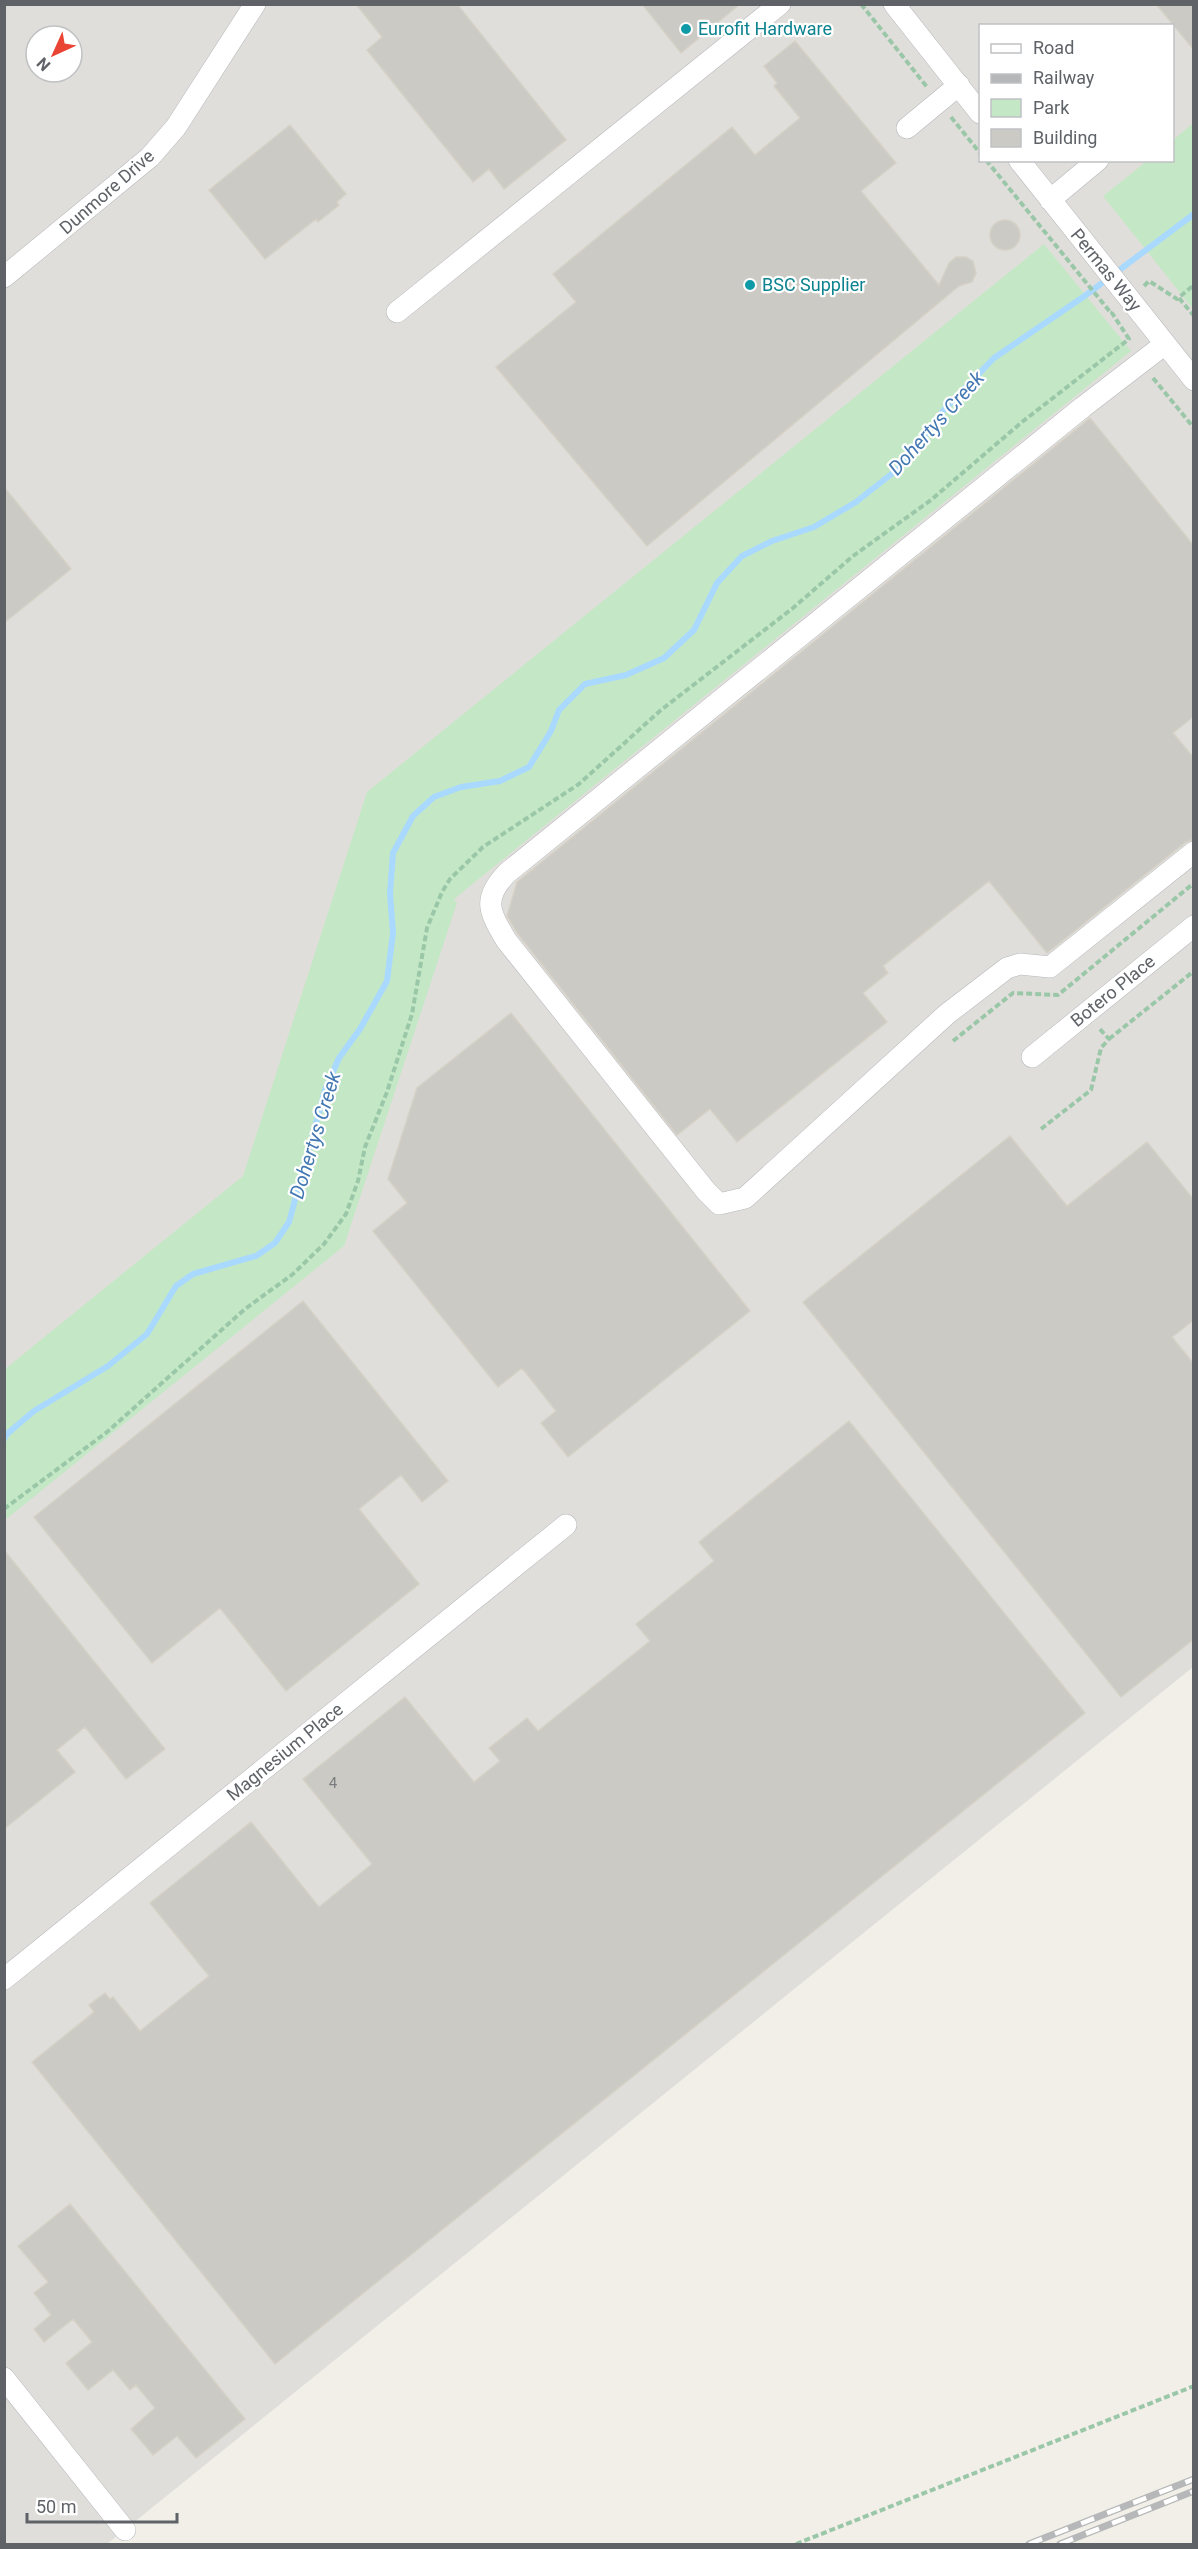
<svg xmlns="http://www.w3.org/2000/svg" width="1198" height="2549" font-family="Roboto,sans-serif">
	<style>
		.industrial { fill: #e0deda; fill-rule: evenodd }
		.green { fill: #c4e8c5 }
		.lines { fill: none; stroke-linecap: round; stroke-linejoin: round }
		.stream { stroke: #a9d9ff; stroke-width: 6 }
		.building { fill: #cccac5; stroke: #d6d1c6; stroke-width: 1.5 }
		.minor-casing { stroke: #b5b8bc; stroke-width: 22 }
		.path { stroke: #9bc7a9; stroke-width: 4; stroke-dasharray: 6 3; stroke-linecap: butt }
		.minor { stroke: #fff; stroke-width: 21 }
		.rail-casing { stroke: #b6b7b8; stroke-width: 7 }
		.rail { stroke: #fff; stroke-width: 4.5; stroke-dasharray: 14; stroke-linecap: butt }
		.culture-dot { fill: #0f9aa8; stroke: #fff; stroke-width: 2 }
		.labels { text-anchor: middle; stroke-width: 4.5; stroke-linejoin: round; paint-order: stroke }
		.number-label { font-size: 15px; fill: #7a7d7f }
		.culture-label { font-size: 18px; fill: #0d838f; stroke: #fff; text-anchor: start }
		.street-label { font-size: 18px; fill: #5f6368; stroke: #fff }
		.water-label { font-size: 20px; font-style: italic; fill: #4378b3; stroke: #fff }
	</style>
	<rect width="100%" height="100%" fill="#f1efe8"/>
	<path class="industrial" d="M5,5h1188v1662l-1086,877h-102zM980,26h192v134h-192zM36,36h36v36h-36z"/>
	<path class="green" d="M1193,123v186l-90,-113 44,-35 25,-1 1,-20z
		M1044,244l87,107 -677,548 3,4 -113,343 -339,274v-151l238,-193 124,-384z"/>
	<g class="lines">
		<path class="stream" d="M4,1439l3,-5 27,-23 74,-45 39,-32 29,-48 17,-12 63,-18 19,-13 14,-21 36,-132 14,-32 21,-29 27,-48 6,-48 -3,-40 3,-40 20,-37 21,-19 27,-10 39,-6 29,-14 22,-36 8,-21 26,-26 41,-9 38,-17 30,-28 23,-47 25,-27 30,-15 42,-14 42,-25 48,-38 38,-52 52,-54 92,-63 108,-81"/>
	</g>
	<path class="building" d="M356,4h101l109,136 -62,49 -15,-20 -16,13 -106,-132 15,-13z
		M642,4h98l-59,49z
		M1156,4h38v46z
		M795,41l101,122 -35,28 78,94 10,-22 7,-6h10l7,4 3,12 -4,9 -13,4 -312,260 -151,-179 80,-65 -23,-28 179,-147 23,28 45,-37 -26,-32 3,-3 -13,-17z
		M290,125l56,69 -9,8 2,3 -21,17 -2,-3 -51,40 -56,-69z
		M990 235a15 15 0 1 1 30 0a15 15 0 1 1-30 0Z
		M1090,418l104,128v170l-21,17 21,25v81l-8,3 -139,111 -58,-72 -106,85 5,7 -25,20 24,29 -150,120 -27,-33 -33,26 -160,-202 -10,-17 10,-34z
		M4,487l67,82 -67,54z
		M511,1013l239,298 -182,146 -27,-34 15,-12 -34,-43 -24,19 -125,-156 34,-28 -19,-24 29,-91z
		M1010,1136l57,70 80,-64 47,58v120l-22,17 22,27v275l-73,58 -318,-395z
		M303,1301l145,180 -26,21 -21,-27 -42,34 60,75 -133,107 -66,-83 -68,55 -118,-146z
		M849,1421l236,292 -810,651 -243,-302 62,-50 -5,-7 16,-12 5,6 3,-2 27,34 69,-55 -59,-73 101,-81 68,85 53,-43 -69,-85 102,-82 69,85 26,-21 -11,-13 38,-30 11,13 112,-90 -14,-17 78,-63 -15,-19z
		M4,1550l161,199 -39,30 -41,-52 -28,23 18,22 -71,57z
		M70,2204l175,215 -49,39 -19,-22 -24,19 -22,-26 24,-21 -19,-23 -6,5 -17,-20 -25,20 -22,-27 26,-21 -19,-23 -29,23 -10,-13 17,-14 -17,-22 14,-11 -30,-36z"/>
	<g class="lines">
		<defs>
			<path id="minor" d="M894,4l86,109
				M907,128l52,-43
				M1019,160l175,220
				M1050,200l48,-40
				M4,277l146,-120 26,-30 79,-123
				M397,312l383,-308
				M1165,344l-82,63 -576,466c-25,26 -18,38 -1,67l200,251 13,13 26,-6 202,-184 60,-46 13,-4 30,3 144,-115
				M1032,1057l162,-131
				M4,1979l562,-454
				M4,2378l121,152"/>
		</defs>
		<use href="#minor" class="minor-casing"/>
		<path class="path" d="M861,4l66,83
			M951,117l29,36
			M986,160l125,153
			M1144,286l5,-5 28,18 17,-14
			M1179,298l15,18
			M1153,378l41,50
			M1109,1039l85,-68
			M953,1041l60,-48 45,2 136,-112
			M1041,1129l50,-39 10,-42 8,-9 -11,-12
			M4,1509l103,-77 138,-123 48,-35 31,-30 22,-30 12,-33 7,-34 22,-55 25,-78 15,-86 15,-36 8,-13 33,-32 96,-63 82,-74 132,-102 60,-52 78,-56 91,-78 107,-83 -17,-26 3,-3
			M796,2544l398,-158"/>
		<use href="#minor" class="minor"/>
		<defs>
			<path id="rail" d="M1029,2544l165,-65
				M1060,2544l134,-53"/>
		</defs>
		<use href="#rail" class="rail-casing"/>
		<use href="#rail" class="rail"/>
	</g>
	<g class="culture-dot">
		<circle cx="686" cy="29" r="6"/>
		<circle cx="750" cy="285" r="6"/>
	</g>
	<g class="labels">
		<g class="number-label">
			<text x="333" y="1788">4</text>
		</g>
		<g class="culture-label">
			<text x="698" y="35">Eurofit Hardware</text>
			<text x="762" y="291">BSC Supplier</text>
		</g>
		<g class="street-label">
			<text transform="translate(107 192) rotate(-41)" y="6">Dunmore Drive</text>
			<text transform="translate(1106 270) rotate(51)" y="6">Permas Way</text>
			<text transform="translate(1113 991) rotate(-39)" y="6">Botero Place</text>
			<text transform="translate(285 1752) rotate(-39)" y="6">Magnesium Place</text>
		</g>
		<g class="water-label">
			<text transform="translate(936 423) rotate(-48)" y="7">Dohertys Creek</text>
			<text transform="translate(315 1135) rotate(-73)" y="7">Dohertys Creek</text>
		</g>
	</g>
	<rect width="1198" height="2549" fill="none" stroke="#5f6368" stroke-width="12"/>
	<rect x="979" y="24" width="195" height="138" fill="#ffffff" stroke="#bfc1c3" stroke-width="1.5"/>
	<rect x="991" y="44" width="30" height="9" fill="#ffffff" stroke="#bfc1c3" stroke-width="1.5"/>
	<text x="1033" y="54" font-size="18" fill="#5f6368">Road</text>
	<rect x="991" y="74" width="30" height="9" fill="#b6b7b8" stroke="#bfc1c3" stroke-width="1.5"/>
	<text x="1033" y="84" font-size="18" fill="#5f6368">Railway</text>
	<rect x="991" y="99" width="30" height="18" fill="#c4e8c5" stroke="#bfc1c3" stroke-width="1.5"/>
	<text x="1033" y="114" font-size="18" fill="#5f6368">Park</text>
	<rect x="991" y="129" width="30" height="18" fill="#cccac5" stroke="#bfc1c3" stroke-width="1.5"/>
	<text x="1033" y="144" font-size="18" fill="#5f6368">Building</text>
	<g transform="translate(54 54) rotate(225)"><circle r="28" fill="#ffffff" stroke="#bfc1c3" stroke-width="1.5"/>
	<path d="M0-4.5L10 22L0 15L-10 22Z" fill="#ea4434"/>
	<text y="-9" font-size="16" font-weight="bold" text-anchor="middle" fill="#5f6368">N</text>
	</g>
	<path d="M27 2513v9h150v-9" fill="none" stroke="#5f6368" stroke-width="3"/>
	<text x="36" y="2513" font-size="18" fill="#5f6368" stroke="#ffffff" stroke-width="4.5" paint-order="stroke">50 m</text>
</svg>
